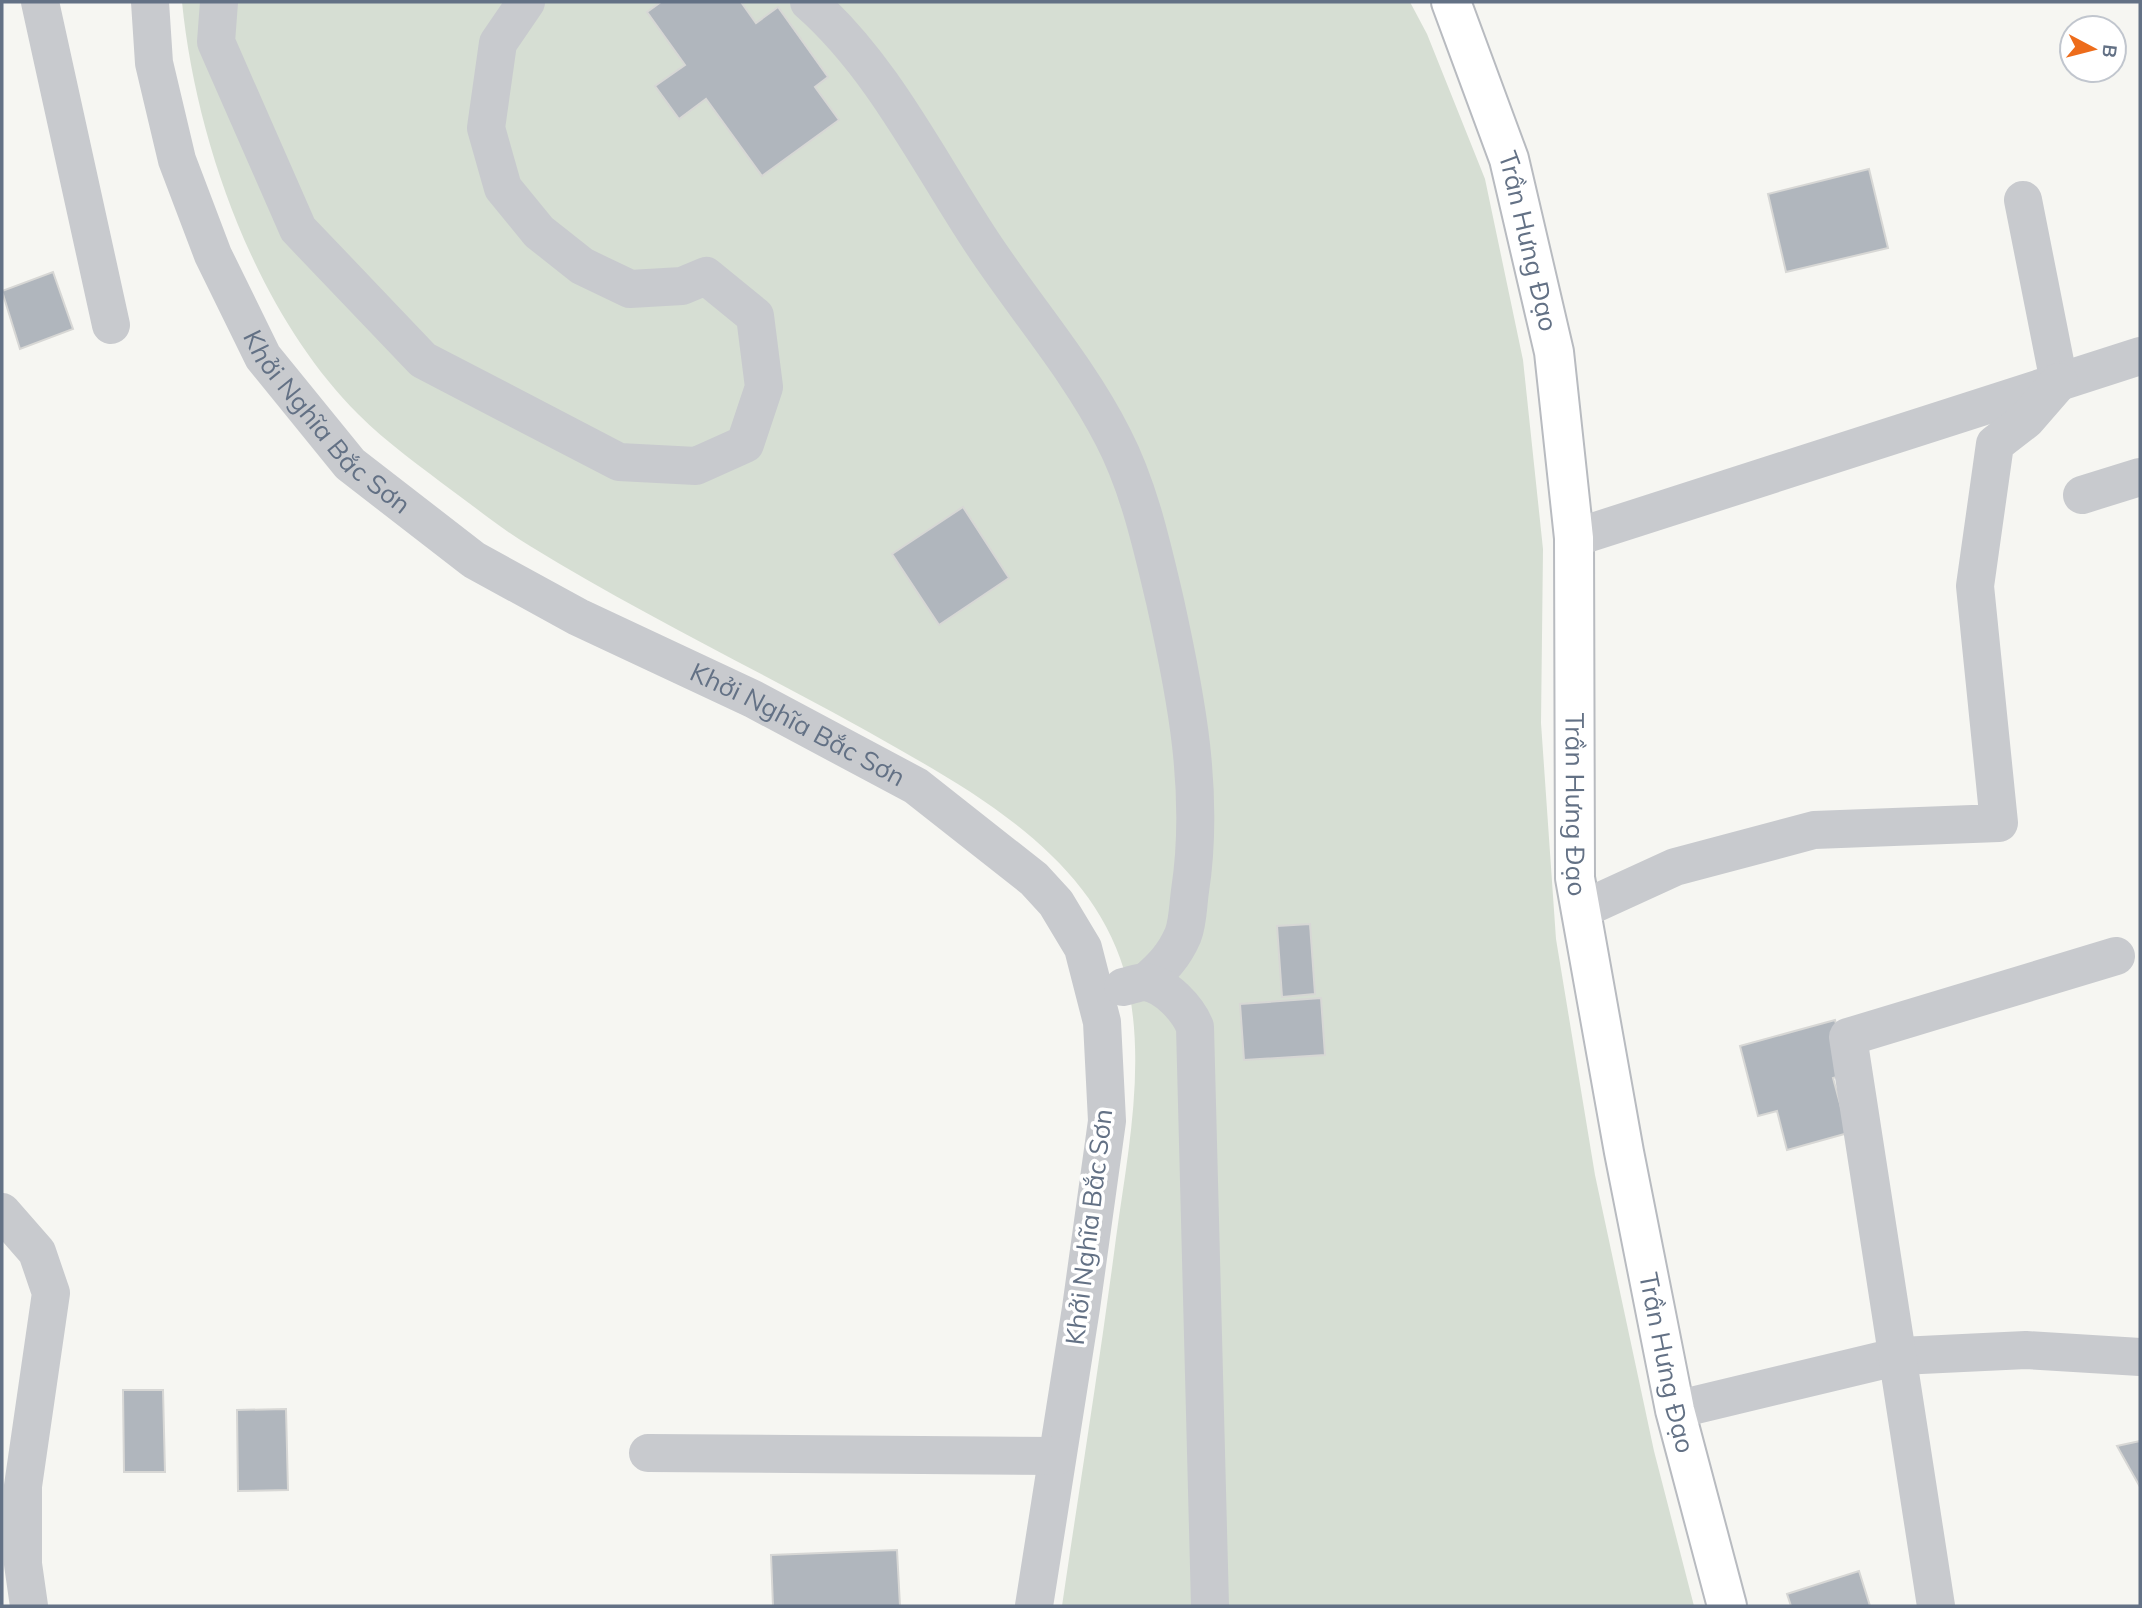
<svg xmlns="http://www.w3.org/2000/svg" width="2142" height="1608" font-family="Mulish,sans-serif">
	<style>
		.green { fill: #d6ded3 }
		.building { fill: #b0b6bd; stroke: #d7d7d5; stroke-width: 2 }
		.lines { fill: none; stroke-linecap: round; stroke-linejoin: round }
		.major-casing { stroke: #b8bbc0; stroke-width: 42 }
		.minor { stroke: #c8cace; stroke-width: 38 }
		.major { stroke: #fff; stroke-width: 38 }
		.labels { text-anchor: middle; stroke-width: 7; stroke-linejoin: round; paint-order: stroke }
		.street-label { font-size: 26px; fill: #637185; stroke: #fff }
	</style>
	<rect width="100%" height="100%" fill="#f6f6f2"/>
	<path class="green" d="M182,2h1228l17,32 58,145 38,181 20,189 -2,174 15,216 39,236 59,276 40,155h-632c18,-123 38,-245 54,-368 12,-87 32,-182 8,-268 -31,-105 -132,-168 -222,-219 -123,-71 -252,-131 -372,-205 -27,-16 -51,-36 -76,-54 -33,-25 -67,-49 -96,-78 -102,-102 -162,-272 -176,-412z"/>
	<path class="building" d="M661,2h80l15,21 22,-16 50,70 -13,10 24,33 -77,56 -56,-77 -27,20 -24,-33 30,-21 -38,-53z
		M1869,169l19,79 -102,24 -18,-78z
		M53,272l20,57 -53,20 -18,-58z
		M963,507l46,71 -70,47 -47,-71z
		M1310,924l5,70 -33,3 -5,-71z
		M1321,998l4,57 -81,5 -4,-56z
		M1835,1020l14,54 -16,4 15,55 -61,17 -10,-39 -19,5 -18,-70z
		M123,1390h40l2,82h-41z
		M286,1409l2,81 -50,1 -1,-81z
		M2140,1441v46l-23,-41z
		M897,1550l3,56h-127l-2,-51z
		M1859,1571l11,35h-79l-4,-12z"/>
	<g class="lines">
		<defs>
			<g id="major">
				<path id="s2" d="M1451,2l58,157 45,193 20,186 1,340 49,274 51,258 52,196"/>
			</g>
		</defs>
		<use href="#major" class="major-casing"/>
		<g class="minor">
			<path d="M40,2l71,323"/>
			<path id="s1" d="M150,2l4,61 23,97 36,95 50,102 87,107 124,96 104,57 175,82 163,87 118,93 22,24 27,45 19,74 5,99 -26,187 -47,298"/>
			<path d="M219,2l-3,40 82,187 125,131 196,102 77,4 49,-22 19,-57 -9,-71 -49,-40 -24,10 -52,3 -48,-23 -43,-34 -36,-44 -17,-60 12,-85 28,-41"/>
			<path d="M809,2c74,65 120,161 174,242 43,65 95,124 130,193 26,50 39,109 52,164 21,95 40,192 25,290 -2,14 -2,31 -7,44 -9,21 -21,33 -37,47"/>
			<path d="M2023,200l36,182"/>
			<path d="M2082,495l58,-18"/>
			<path d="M1574,538l566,-182"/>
			<path d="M1581,910l94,-43 139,-37 185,-7 -24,-237 20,-142 31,-24 33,-38"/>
			<path d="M1123,987c6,-1 16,-5 22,-5 21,3 43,27 50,45l15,579"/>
			<path d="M2,1212l35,40 14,41 -28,193v78l6,42"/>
			<path d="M1675,1410l225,-54 126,-6 114,7"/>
			<path d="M648,1453l409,3"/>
			<path d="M1936,1606l-88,-569 268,-81"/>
		</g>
		<use href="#major" class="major"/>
	</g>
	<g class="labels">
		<g class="street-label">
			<text dy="9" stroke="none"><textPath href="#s2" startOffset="252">Trần Hưng Đạo</textPath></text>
			<text dy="9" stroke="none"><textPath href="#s1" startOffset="467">Khởi Nghĩa Bắc Sơn</textPath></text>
			<text dy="9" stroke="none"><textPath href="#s1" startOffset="1034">Khởi Nghĩa Bắc Sơn</textPath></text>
			<text dy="9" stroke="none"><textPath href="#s2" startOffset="819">Trần Hưng Đạo</textPath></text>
			<text transform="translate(1089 1227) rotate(-83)" y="9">Khởi Nghĩa Bắc Sơn</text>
			<text dy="9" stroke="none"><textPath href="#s2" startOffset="1386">Trần Hưng Đạo</textPath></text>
		</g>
	</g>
	<rect width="2142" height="1608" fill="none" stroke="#637185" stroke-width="7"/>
	<g transform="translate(2093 49) rotate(97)"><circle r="33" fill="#ffffff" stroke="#c1c6ce" stroke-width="2"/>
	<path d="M0-5L12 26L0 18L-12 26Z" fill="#ed6c1b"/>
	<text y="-10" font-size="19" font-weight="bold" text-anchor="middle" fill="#637185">B</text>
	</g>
</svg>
